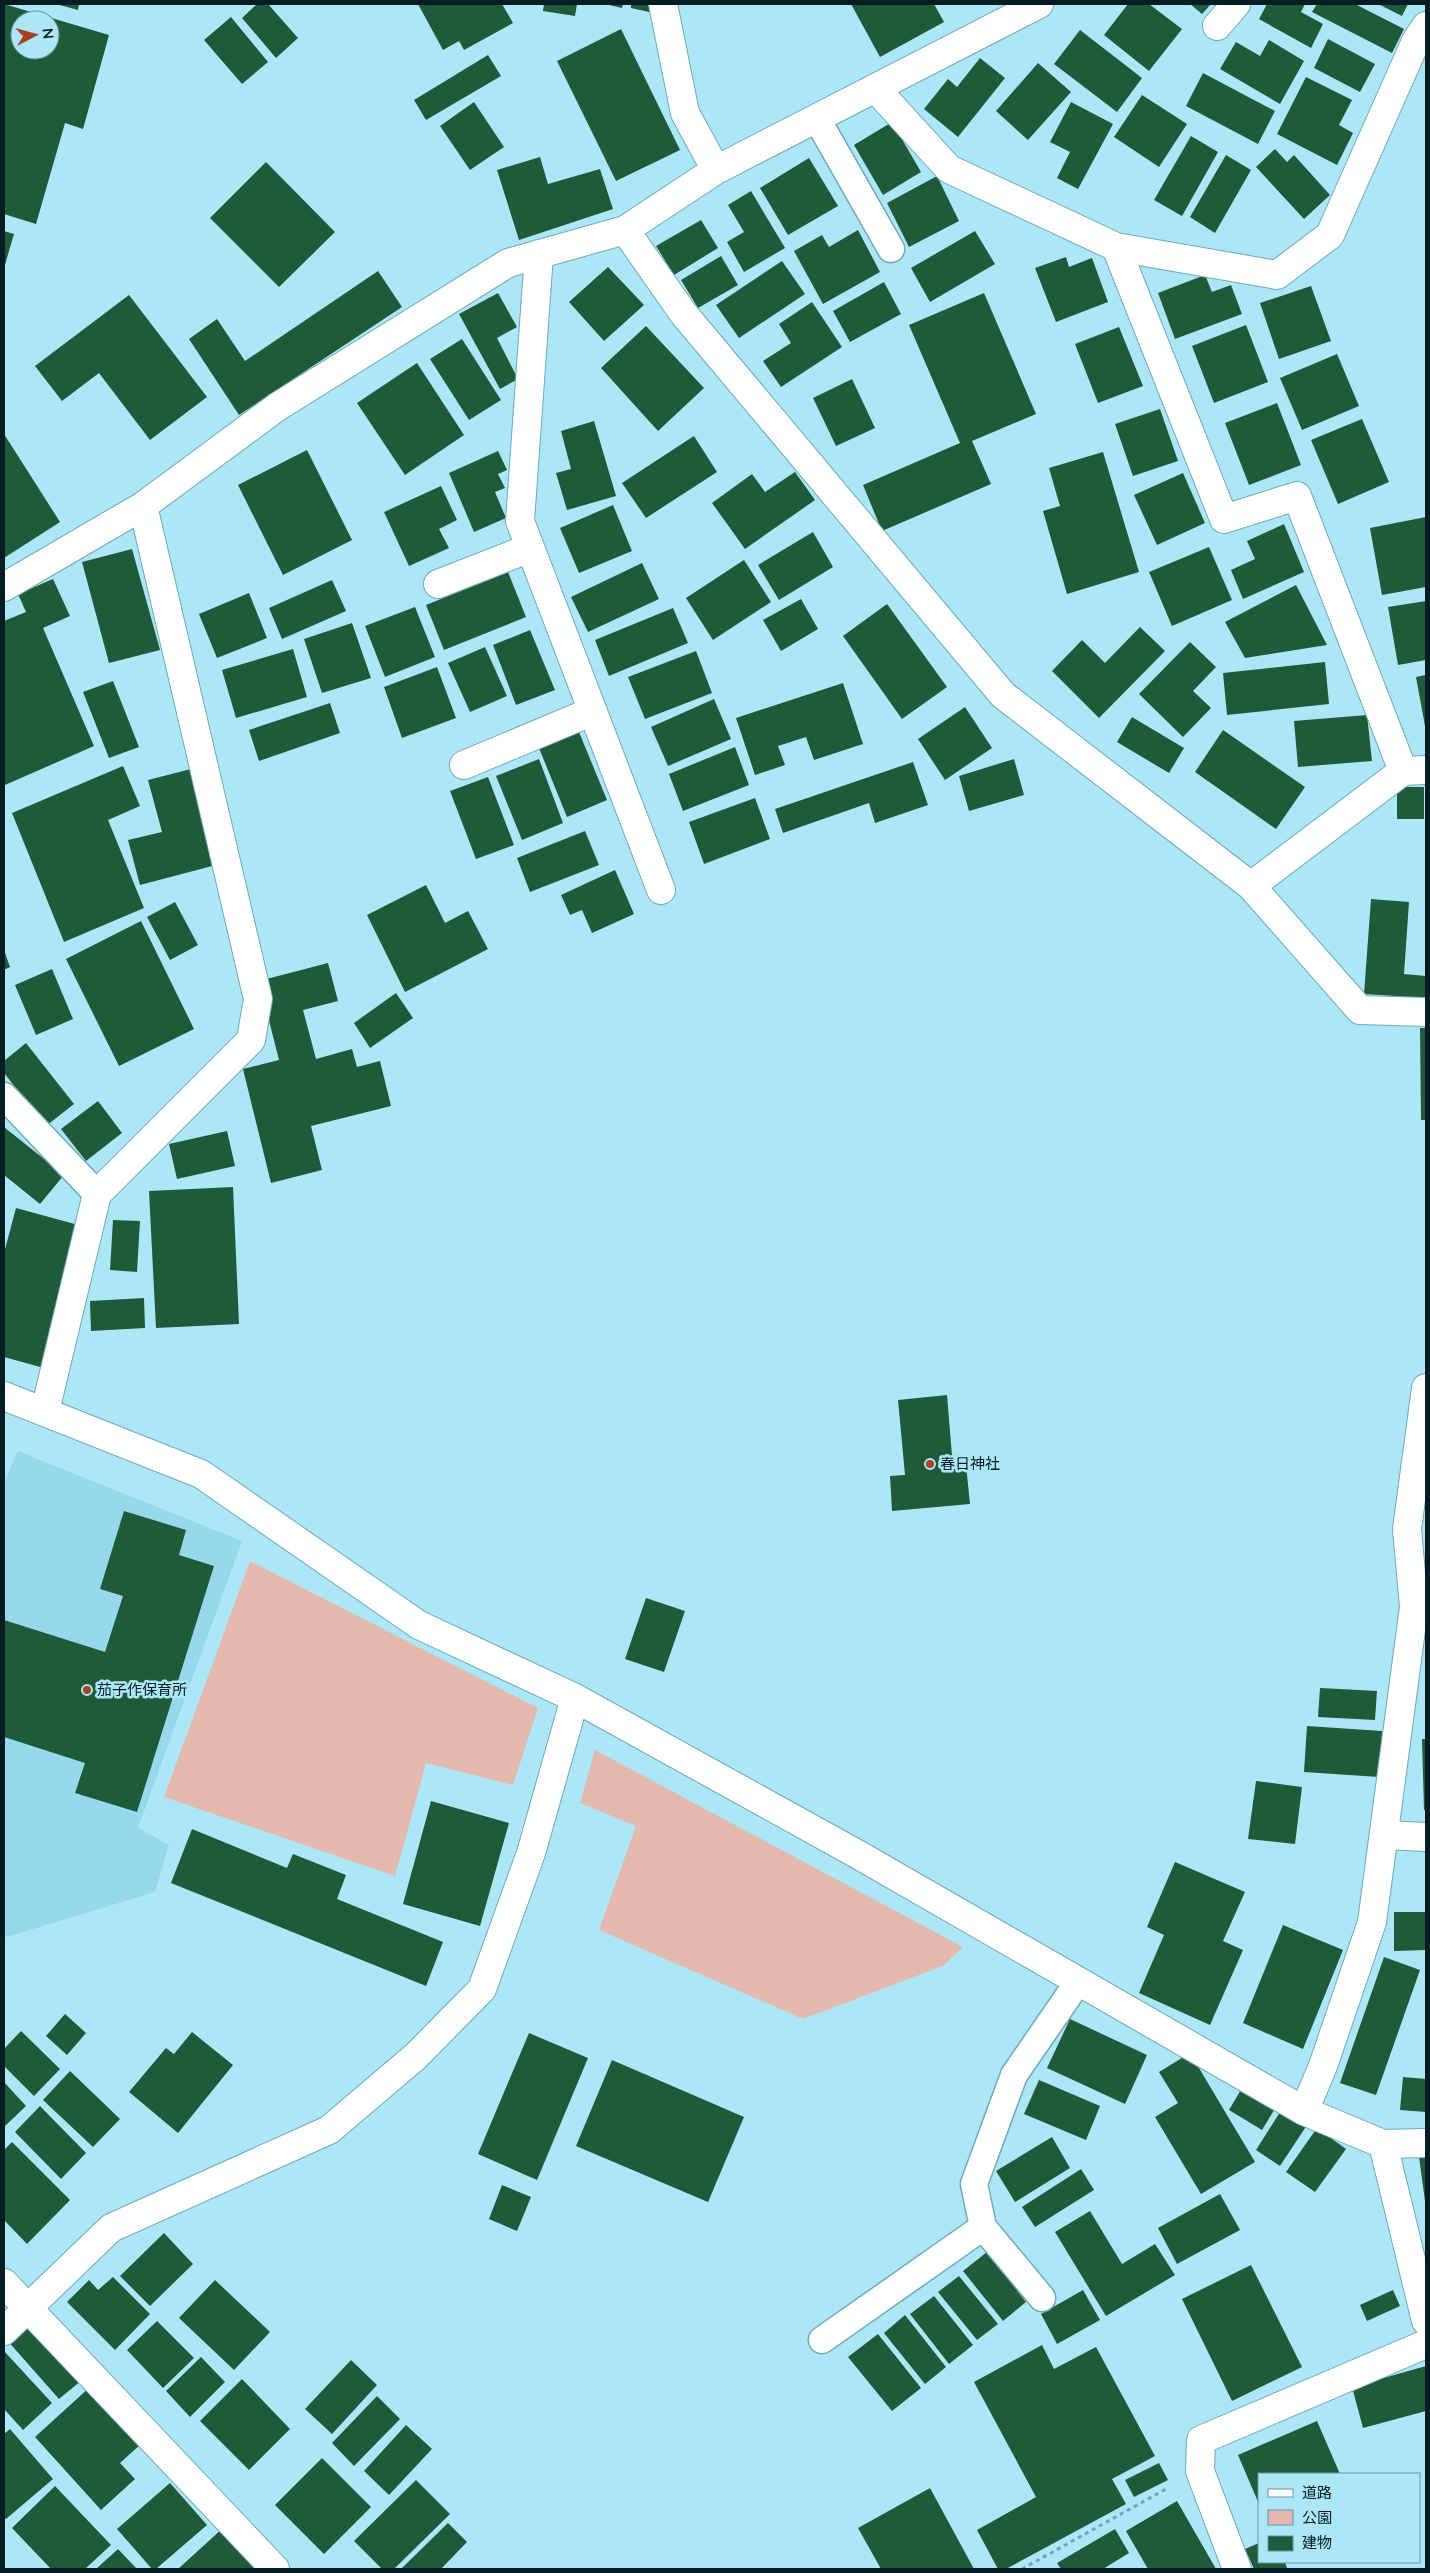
<svg xmlns="http://www.w3.org/2000/svg" width="1430" height="2573" font-family="Lato,'Noto Sans JP',sans-serif">
	<style>
		.built { fill: #96d9eb }
		.green { fill: #e5baae }
		.building { fill: #1f5a39; fill-rule: evenodd }
		.lines { fill: none; stroke-linecap: round; stroke-linejoin: round }
		.lane-casing { stroke: #70a9b8; stroke-width: 29 }
		.street-casing { stroke: #70a9b8; stroke-width: 30 }
		.path { stroke: #74a4b0; stroke-width: 3; stroke-dasharray: 4 4; stroke-linecap: butt }
		.lane { stroke: #fff; stroke-width: 26 }
		.street { stroke: #fff; stroke-width: 28 }
		.poi-dot { fill: #a94124; stroke: #ace7f7; stroke-width: 2 }
		.labels { text-anchor: middle; stroke-width: 5; stroke-linejoin: round; paint-order: stroke }
		.poi-label { font-size: 15px; fill: #041c22; stroke: #ace7f7; text-anchor: start }
	</style>
	<rect width="100%" height="100%" fill="#ace7f7"/>
	<path class="built" d="M18,1451l224,90 -104,287 31,17 -14,47 -148,45 -3,-2v-452z"/>
	<path class="green" d="M250,1561l288,147 -25,77 -87,-22 -31,113 -231,-79z
		M595,1750l368,197 -20,19 -140,53 -204,-89 37,-104 -56,-23z"/>
	<path class="building" d="M4,4l105,31 -26,94 -18,-6 -29,101 -32,-10zM20,20h30v30h-30z
		M56,4h23l-1,6z
		M257,4h11l30,34 -22,20 -34,-40z
		M418,4h84l11,19 -49,27 -5,-9 -16,9z
		M544,4h33l-2,12 -32,-5z
		M605,4h18l-1,4z
		M631,4h29l-2,10 -27,-6z
		M851,4h83l10,18 -64,35z
		M1128,4h21l33,25 -33,42 -45,-36z
		M1190,4h21l-9,10z
		M1267,4h38l-4,8 22,12 -12,24 -52,-29z
		M1317,4h38l49,25 -12,24 -80,-41z
		M1378,4h30l-6,12z
		M231,17l37,45 -26,22 -38,-44z
		M621,29l59,121 -64,31 -59,-120z
		M1080,30l62,48 -25,34 -63,-48z
		M1328,39l47,25 -15,28 -46,-24z
		M1269,40l35,21 -24,43 -60,-35 16,-27 24,14z
		M488,55l13,21 -75,44 -12,-20z
		M980,58l25,20 -47,59 -34,-28 24,-30 9,8z
		M1038,63l33,29 -43,48 -32,-29z
		M1203,73l72,38 -17,33 -72,-38z
		M1306,77l46,23 -13,25 14,8 -16,32 -60,-31z
		M1142,95l45,29 -28,43 -45,-30z
		M474,102l30,45 -34,23 -30,-44z
		M1071,102l42,22 -35,65 -21,-11 13,-26 -20,-10z
		M892,122l29,50 -38,23 -29,-50z
		M1191,136l27,16 -36,64 -28,-16z
		M1275,149l12,13 7,-7 36,40 -26,24 -48,-52z
		M1226,155l25,15 -36,63 -25,-16z
		M540,157l8,27 52,-15 13,40 -94,31 -22,-70z
		M809,158l29,48 -50,29 -28,-47z
		M266,162l69,70 -56,55 -69,-69z
		M937,176l22,45 -50,26 -22,-44z
		M751,191l34,57 -41,24 -17,-30 17,-10 -16,-27z
		M701,220l17,28 -44,27 -18,-29z
		M858,230l22,42 -57,32 -29,-53 28,-16 7,12z
		M4,231l10,3 -10,34z
		M975,231l20,33 -65,38 -19,-34z
		M721,256l17,29 -40,23 -17,-28z
		M1066,257l3,10 23,-9 16,44 -52,20 -21,-54z
		M782,261l23,33 -66,44 -23,-33z
		M608,267l36,38 -40,36 -35,-39z
		M378,271l24,36 -163,108 -50,-76 28,-20 28,42z
		M1205,275l7,17 19,-7 11,29 -67,25 -17,-46z
		M884,282l17,32 -51,28 -17,-31z
		M1311,286l20,55 -52,18 -19,-56z
		M498,293l19,34 -20,11 21,41 -18,10 -41,-75z
		M984,293l52,121 -64,27 19,43 -109,47 -19,-46 97,-42 -51,-118z
		M129,295l78,102 -57,43 -51,-67 -37,28 -27,-35z
		M812,302l30,45 -61,40 -18,-26 28,-18 -12,-19z
		M1246,325l22,57 -54,21 -22,-57z
		M646,326l58,62 -46,43 -57,-63z
		M1119,327l24,59 -45,17 -23,-59z
		M462,339l39,61 -32,20 -39,-61z
		M1337,354l22,52 -57,24 -22,-52z
		M417,363l47,72 -59,40 -48,-72z
		M852,379l23,49 -39,18 -23,-48z
		M1277,403l24,62 -52,20 -24,-62z
		M1160,409l18,52 -45,15 -18,-52z
		M1362,419l27,63 -51,22 -27,-64z
		M594,421l22,75 -49,14 -11,-37 15,-4 -10,-38z
		M4,434l56,88 -56,36z
		M694,436l23,36 -71,46 -24,-35z
		M307,450l45,90 -69,35 -45,-90z
		M498,451l9,19 -9,4 7,14 -10,4 11,26 -32,14 -25,-59z
		M1103,452l36,120 -72,22 -24,-83 17,-5 -11,-38z
		M795,472l20,28 -70,49 -33,-46 40,-29 13,18z
		M1183,473l22,50 -48,22 -23,-50z
		M441,486l16,34 -18,9 10,19 -40,18 -25,-54z
		M613,505l19,46 -53,22 -19,-45z
		M1426,517v70l-44,8 -12,-67z
		M1284,524l20,48 -61,27 -12,-29 24,-11 -8,-18z
		M813,532l20,35 -54,33 -21,-35z
		M1209,547l23,53 -60,26 -23,-54z
		M132,549l28,101 -51,13 -27,-101z
		M744,560l27,42 -58,38 -27,-42z
		M642,563l17,36 -71,33 -17,-35z
		M508,572l18,45 -82,33 -18,-45z
		M53,579l17,37 -27,12 51,118 -89,39 -1,-164 22,-9 -8,-18z
		M332,580l14,31 -64,28 -13,-31z
		M1296,585l31,60 -82,13 -20,-36z
		M249,593l18,45 -50,20 -18,-44z
		M801,599l17,30 -37,22 -18,-31z
		M1426,601v59l-28,5 -10,-58z
		M887,604l60,83 -45,32 -59,-83z
		M415,607l20,50 -50,20 -20,-51z
		M673,608l15,35 -79,33 -14,-36z
		M352,623l19,55 -49,15 -18,-54z
		M1140,627l25,24 -66,67 -47,-47 30,-31 23,23z
		M530,630l25,60 -39,15 -23,-60z
		M1190,642l26,25 -23,24 18,17 -28,29 -44,-43z
		M485,647l22,49 -37,16 -22,-49z
		M293,649l14,48 -71,21 -14,-48z
		M696,651l16,42 -67,26 -17,-42z
		M1325,662l4,42 -102,11 -4,-42z
		M437,667l19,51 -54,20 -18,-51z
		M1426,675v50l-1,1 -9,-49z
		M113,681l26,66 -30,11 -26,-66z
		M843,683l20,61 -49,16 -8,-23 -28,9 7,19 -30,10 -19,-57z
		M714,699l17,40 -63,27 -17,-39z
		M330,703l10,30 -81,28 -10,-31z
		M965,707l27,41 -47,32 -27,-41z
		M1367,715l5,46 -74,6 -4,-46z
		M1132,717l52,31 -15,25 -52,-31z
		M1223,730l82,57 -29,42 -81,-57z
		M579,732l28,68 -40,17 -28,-69z
		M735,747l14,38 -66,26 -14,-37z
		M539,759l24,64 -41,17 -26,-64z
		M1014,759l10,36 -55,16 -10,-35z
		M913,762l15,43 -53,18 -6,-20 -86,30 -8,-24z
		M123,766l17,40 -32,14 36,88 -80,34 -52,-129z
		M191,769l25,96 -76,20 -12,-45 34,-8 -14,-52z
		M488,777l26,68 -38,14 -26,-68z
		M1397,787h27v32h-27z
		M755,798l15,41 -66,25 -15,-42z
		M585,831l14,34 -69,27 -13,-34z
		M615,870l19,44 -42,19 -10,-23 -12,5 -9,-20z
		M426,885l19,38 23,-12 20,38 -83,43 -38,-77z
		M1371,899l38,3 -5,72 22,2v22l-62,-4z
		M175,902l23,43 -28,15 -23,-43z
		M141,921l53,108 -75,37 -53,-107z
		M4,950l6,17 -6,3z
		M328,963l10,38 -35,9 13,49 36,-10 5,18 23,-6 11,45 -80,20 11,44 -51,13 -28,-114 36,-9 -20,-79z
		M52,969l21,50 -37,16 -21,-50z
		M396,993l17,25 -43,30 -16,-25z
		M1420,1028h6v92h-5z
		M26,1043l48,61 -28,22 -42,-53v-12z
		M98,1101l24,32 -36,28 -25,-32z
		M4,1127l60,48 -24,29 -36,-29z
		M227,1131l8,35 -58,13 -8,-35z
		M233,1187l6,137 -83,4 -7,-137z
		M16,1208l66,18 -38,142 -40,-11v-104z
		M113,1220l27,1 -3,51 -27,-2z
		M144,1298l1,30 -54,3 -1,-30z
		M947,1395l5,61 13,-1 5,49 -78,7 -2,-35 15,-1 -7,-75z
		M124,1511l62,19 -7,25 35,11 -77,246 -62,-19 10,-30 -81,-26v-117l101,32 18,-56 -23,-7z
		M646,1598l39,13 -21,61 -39,-13z
		M1320,1688l57,3 -2,29 -57,-3z
		M1307,1726l75,5 -3,46 -75,-5z
		M1422,1739h4v71h-2z
		M1256,1781l46,6 -7,57 -47,-5z
		M431,1801l78,22 -29,103 -77,-22z
		M192,1829l95,39 6,-14 53,21 -9,24 106,43 -17,44 -255,-103z
		M1175,1862l70,30 -22,49 20,9 -33,75 -71,-32 25,-58 -17,-8z
		M1394,1912h32v38l-32,1z
		M1283,1925l60,25 -40,99 -60,-26z
		M1384,1957l36,13 -44,125 -36,-12z
		M65,2014l21,19 -19,22 -21,-19z
		M1070,2019l77,36 -22,49 -78,-36z
		M21,2031l39,38 -26,27 -30,-30v-17z
		M192,2032l41,33 -55,68 -49,-41 37,-44 8,6z
		M529,2033l59,25 -51,122 -59,-26z
		M1190,2053l65,109 -54,32 -46,-77 23,-14 -19,-31z
		M612,2060l132,57 -36,85 -132,-56z
		M70,2071l50,48 -27,28 -50,-47z
		M1403,2077l23,2v33l-26,-2z
		M1039,2080l61,26 -14,34 -62,-26z
		M4,2082l22,24 -22,21z
		M1242,2088l34,19 -14,23 -33,-20z
		M40,2106l46,47 -25,26 -46,-47z
		M1282,2109l25,16 -27,41 -24,-16z
		M1317,2128l29,21 -31,43 -29,-20z
		M1052,2137l18,31 -55,34 -19,-31z
		M12,2142l58,58 -43,44 -23,-24v-70z
		M1426,2156v45h-1l-6,-44z
		M1081,2169l13,21 -59,37 -13,-20z
		M502,2185l29,12 -14,34 -28,-12z
		M1220,2194l20,36 -63,34 -19,-36z
		M1090,2211l32,53 33,-20 20,31 -69,41 -51,-84z
		M164,2233l29,31 -43,42 -30,-30z
		M987,2252l39,50 -23,19 -40,-50z
		M1251,2265l51,102 -70,34 -50,-102z
		M959,2276l39,48 -21,16 -39,-48z
		M113,2277l37,37 -35,36 -48,-48 22,-22 9,10z
		M215,2280l55,52 -36,38 -55,-52z
		M1083,2290l17,30 -43,24 -16,-30z
		M1393,2290l7,16 -33,15 -7,-16z
		M934,2296l39,49 -24,19 -39,-50z
		M905,2315l41,52 -21,17 -41,-51z
		M28,2319l54,61 -23,19 -53,-60z
		M157,2321l37,37 -31,30 -36,-38z
		M878,2334l43,54 -29,23 -44,-54z
		M1042,2345l12,24 42,-22 59,109 -43,23 14,25 -120,65h-8l-21,-39 59,-33 -62,-115z
		M4,2351l48,52 -29,27 -19,-21z
		M201,2357l24,25 -35,35 -24,-26z
		M351,2360l26,25 -45,49 -27,-25z
		M1426,2366v45l-63,17 -11,-41z
		M242,2379l48,50 -41,41 -49,-49z
		M90,2387l51,57 -21,19 15,16 -34,31 -66,-73z
		M377,2396l23,23 -46,47 -22,-23z
		M1317,2421l23,53h-81v30l-21,-49z
		M406,2425l26,24 -43,46 -25,-24z
		M10,2429l43,50 -47,40 -2,-2v-83z
		M322,2458l49,49 -47,47 -49,-49z
		M1159,2463l9,17 -34,17 -9,-17z
		M416,2480l34,34 -56,55h-12l-28,-28z
		M170,2483l37,42 -51,44h-4l-35,-40z
		M55,2486l56,59 -26,24h-34l-39,-41z
		M930,2488l44,81h-93l-23,-41z
		M1177,2501l39,68h-68l-22,-38z
		M448,2523l19,19 -26,27h-40z
		M223,2528l38,41h-83z
		M1115,2529l14,24 -26,16h-42l-4,-6z
		M1259,2543v19h26l2,6 -33,1 -9,-20z
		M118,2549l19,20h-41z"/>
	<g class="lines">
		<defs>
			<path id="lane" d="M817,119l74,130
				M4,1096l93,98
				M1042,2298l-59,-71 -9,-43 40,-109 64,-93
				M822,2340l161,-113"/>
			<path id="street" d="M663,4l22,109 31,57
				M1217,26l19,-22
				M876,89l73,80 167,78 161,28 53,-40 86,-194 10,-15
				M625,230l58,83 320,382 248,191 109,124 66,2
				M1116,247l108,272 73,-23 106,275
				M539,254l-19,267 141,369
				M438,584l92,-36
				M4,587l139,-81 134,-99 231,-144 117,-33 91,-60 323,-166
				M464,765l129,-54
				M1251,886l152,-115 23,-1
				M4,1396l197,78 218,151 156,73 282,156 447,257 79,33 43,-1
				M45,1411l52,-217 154,-154 7,-41 -115,-493
				M1384,1835l42,2
				M1304,2111l19,-45 49,-144 42,-315 -7,-78 19,-141
				M1383,2144l43,177
				M4,2283l271,286
				M4,2331l107,-103 218,-98 87,-74 66,-67 49,-136 44,-155
				M1237,2569l-37,-98 1,-31 225,-96"/>
		</defs>
		<use href="#lane" class="lane-casing"/>
		<use href="#street" class="street-casing"/>
		<path class="path" d="M1022,2569l144,-80"/>
		<use href="#lane" class="lane"/>
		<use href="#street" class="street"/>
	</g>
	<g class="poi-dot">
		<circle cx="930" cy="1464" r="5"/>
		<circle cx="87" cy="1690" r="5"/>
	</g>
	<g class="labels">
		<g class="poi-label">
			<text x="940" y="1469">春日神社</text>
			<text x="97" y="1695">茄子作保育所</text>
		</g>
	</g>
	<rect width="1430" height="2573" fill="none" stroke="#041c22" stroke-width="10"/>
	<rect x="1258" y="2473" width="162" height="90" fill="#ace7f7" stroke="#6996a2"/>
	<rect x="1268" y="2489" width="25" height="8" fill="#ffffff" stroke="#6996a2"/>
	<text x="1302" y="2498" font-size="15" fill="#041c22">道路</text>
	<rect x="1268" y="2510" width="25" height="15" fill="#e5baae" stroke="#6996a2"/>
	<text x="1302" y="2523" font-size="15" fill="#041c22">公園</text>
	<rect x="1268" y="2536" width="25" height="15" fill="#1f5a39" stroke="#6996a2"/>
	<text x="1302" y="2548" font-size="15" fill="#041c22">建物</text>
	<g transform="translate(35 35) rotate(84)"><circle r="24" fill="#ace7f7" stroke="#6996a2"/>
	<path d="M0-4L9 19L0 12L-9 19Z" fill="#a94124"/>
	<text y="-8" font-size="14" font-weight="bold" text-anchor="middle" fill="#041c22">N</text>
	</g>
</svg>
